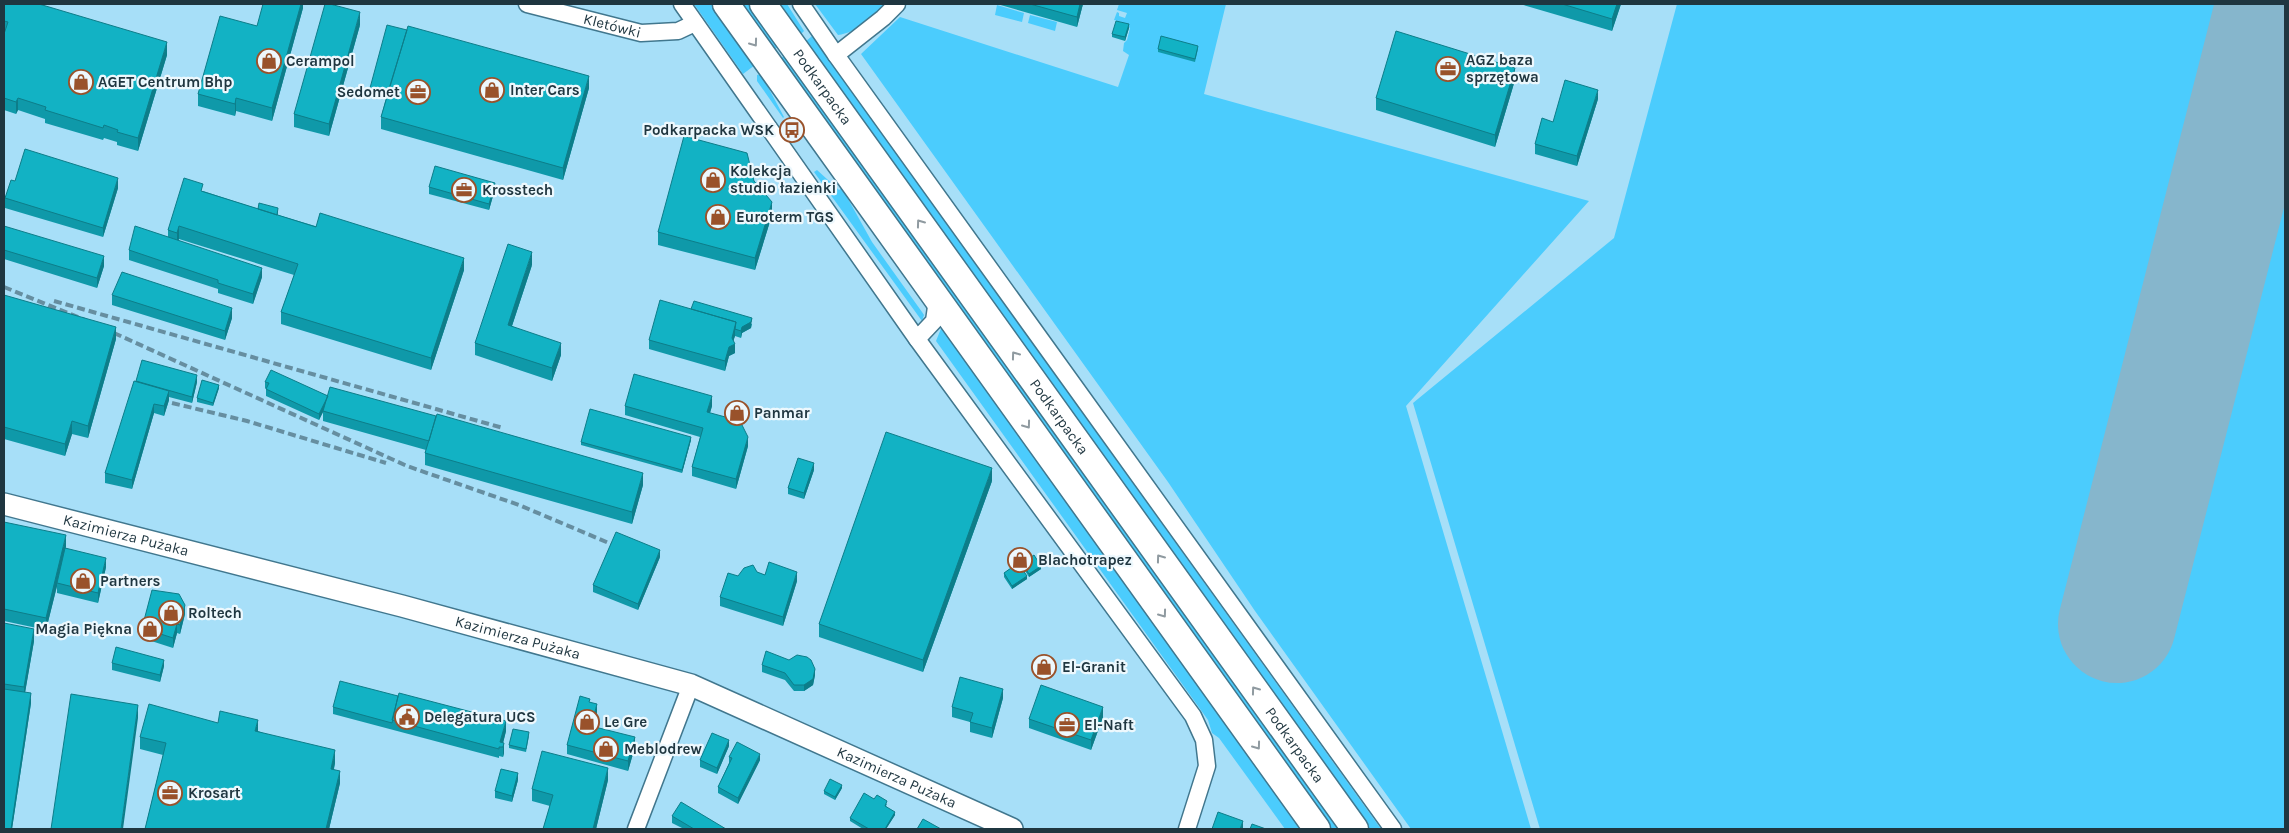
<svg xmlns="http://www.w3.org/2000/svg" width="2289" height="833" font-family="Karla,sans-serif">
	<style>
		.green { fill: #4bccfd }
		.lines { fill: none; stroke-linecap: round; stroke-linejoin: round }
		.runway { stroke: #86b6cc; stroke-width: 118 }
		.minor-casing { stroke: #41778e; stroke-width: 19 }
		.tertiary-casing { stroke: #41778e; stroke-width: 24 }
		.primary-casing { stroke: #41778e; stroke-width: 29 }
		.minor { stroke: #fff; stroke-width: 16 }
		.tertiary { stroke: #fff; stroke-width: 21 }
		.primary { stroke: #fff; stroke-width: 26 }
		.rail { stroke: #668ea0; stroke-width: 4; stroke-dasharray: 8 4; stroke-linecap: butt }
		.wall { fill: #0f99a9 }
		.shaded-wall { fill: #0d7d89 }
		.building { fill: #12b2c4; stroke: #0d7d89 }
		.oneway { stroke: #8f9aa0 }
		.labels { text-anchor: middle; stroke-width: 4.5; stroke-linejoin: round; paint-order: stroke }
		.street-label { font-size: 15px; fill: #1f3640; stroke: #edf8fd }
		.poi-label { font-size: 15px; font-weight: bold; fill: #1f3640; stroke: #edf8fd; text-anchor: start }
	</style>
	<rect width="100%" height="100%" fill="#a7dff8"/>
	<path class="green" d="M694,4h17l44,61 -12,9z
		M738,4h12l30,41 -8,6z
		M779,4h8l17,27 -4,4z
		M815,4h73c-13,12 -32,29 -50,31z
		M1119,4h107l-22,90 385,107 -183,205 125,423h-120l-156,-218 -87,-129 -307,-428 39,-37 218,70 11,-32 -6,-4 1,-8 3,-3 3,-12 -6,-5 -10,-3 3,-8 2,1v3l6,2 2,-5 -10,-3z
		M1677,4h608v825h-745l-127,-426 201,-165z
		M997,5l27,8 -2,9 -27,-7z
		M1030,15l27,7 -2,9 -27,-8z
		M812,36l569,793h-12l-564,-787z
		M786,54l556,775h-10l-553,-769z
		M761,74l23,43 -1,1 -26,-37v-6z
		M817,170l22,20 3,-2 30,54 50,70 2,3 -2,6 -108,-149z
		M942,326l362,503h-19l-66,-91 -7,-5 -4,-13 -272,-379z"/>
	<g class="lines">
		<path class="runway" d="M2117,624l158,-620"/>
		<defs>
			<g id="minor">
				<path id="s1" d="M527,4l114,29 37,-2 17,-8"/>
				<path d="M682,4l235,335 276,377 11,24 3,26 -20,63"/>
				<path d="M801,4l35,51 557,774"/>
				<path d="M836,55l47,-37 14,-14"/>
				<path d="M917,339l17,-18 3,-21"/>
				<path d="M636,829l55,-144"/>
			</g>
			<g id="tertiary">
				<path id="s2" d="M4,504l398,102 289,79 321,144"/>
			</g>
			<g id="primary">
				<path d="M726,4l591,825"/>
				<path id="s3" d="M763,4l592,825"/>
			</g>
		</defs>
		<use href="#minor" class="minor-casing"/>
		<use href="#tertiary" class="tertiary-casing"/>
		<use href="#primary" class="primary-casing"/>
		<use href="#minor" class="minor"/>
		<use href="#tertiary" class="tertiary"/>
		<use href="#primary" class="primary"/>
		<path class="rail" d="M4,287l81,33
			M54,301l449,127
			M103,328l304,138 112,39 104,44
			M172,403l75,18 139,42"/>
	</g>
	<path class="wall" d="M4,4l163,51 -29,96 -21,-6v-3l-13,-4 -1,2 -58,-17v-4l-27,-9 -2,4 -12,-4z
		M303,4v4l-31,113 -36,-10 -1,5 -37,-10v-12l59,-68z
		M997,4h86l-6,23z
		M1520,4h101l-9,27z
		M360,25l-31,111 -35,-9v-13z
		M1129,28l-4,13 -13,-4v-3z
		M1158,49h40l-3,13 -37,-10z
		M1515,80l-20,67 -119,-37v-12z
		M370,88h219l-26,92 -182,-51v-12l5,-19 -16,-4z
		M1598,99l-21,67 -42,-12v-10l18,-22z
		M15,181l103,7 -15,49 -98,-29v-10z
		M754,181l18,34 -17,55 -97,-25v-13z
		M429,187l66,2 -6,21 -60,-16z
		M203,191l55,18 20,3v3l186,55 -33,100 -150,-46v-12l13,-37 -115,-36 -1,1 84,37 -9,27 -35,-11v-4l-89,-29v-10l39,-13v-7z
		M4,226l100,40 -7,22 -93,-29z
		M532,265l-20,61 49,29 -9,26 -77,-26v-12z
		M4,295l112,44 -28,99 -16,-4 -7,22 -61,-17z
		M112,295l120,23 -7,22 -113,-35z
		M691,309l61,15 -1,4 -9,5 -1,5 -6,-2 -2,5 2,12 -6,3 -4,15 -76,-22v-9z
		M136,381l61,1 -5,21 -23,-6v3l-5,16 -10,-3 -22,76 -27,-6v-10z
		M265,382l63,14 315,89 -11,39 -207,-59v-12l1,-3 -103,-29v-9l-4,8 -53,-24v-7l-1,-1z
		M219,388l-6,18 -16,-4v-4z
		M625,406h87l-2,7 38,33 -12,43 -44,-13v-9l8,-30 -75,-22z
		M691,440l-9,33 -101,-28v-3z
		M814,470l-10,29 -16,-5v-6z
		M992,481l-69,191 -104,-35v-13z
		M4,522l62,26 40,19 -8,36 -41,-10v-7l-11,44 -42,-9z
		M1010,556l17,4 14,9 -12,8 -7,-11v-2l-2,2 7,13 -15,10 -8,-12v-4l12,-8 -6,-6z
		M660,557l-22,53 -45,-18v-7z
		M757,572l8,3 32,6 -14,45 -63,-20v-9l18,-21z
		M185,614l-5,20 -3,-1 -4,15 -31,-10v-10z
		M4,623l30,18 -9,51 6,11 -19,126h-8z
		M112,663l52,3 -4,16 -48,-12z
		M1036,663l16,4 -3,7 -13,-8z
		M762,665l53,10 -2,10 -9,6h-10l-9,-11 -23,-8z
		M1003,698l-11,40 -22,-6v-10l-18,-5v-10z
		M590,702l7,11 -4,13 42,21 -7,24 -61,-17v-9z
		M333,707l173,24 -3,12 1,10 -1,4 -4,-1v2l-166,-44z
		M1103,717l-12,33 -62,-22v-9z
		M218,723l40,8 77,32 -1,6 6,14 -11,46h-184l18,-74 -23,-6v-12z
		M529,736l-3,16 -17,-4v-3z
		M729,746l-12,28 -17,-7v-7z
		M729,757l31,3 -22,44 -20,-11v-6l11,-24z
		M518,780l-6,22 -17,-4v-7z
		M608,780l-12,49h-53l7,-23 -18,-5v-12z
		M842,788l-7,12 -11,-6v-3z
		M874,799l13,5 -1,2 9,9 -9,14h-23l-13,-8v-3z
		M672,816l54,13h-42l-12,-6z"/>
	<path class="shaded-wall" d="M301,4h2v4l-31,113v-13z
		M1080,4h3l-6,23v-10z
		M1617,4h4l-9,27v-12z
		M360,12v13l-31,111v-12z
		M1129,24v4l-4,13v-4z
		M167,42v13l-29,96v-13z
		M1515,68v12l-20,67v-12z
		M589,76v12l-26,92v-12z
		M1598,90v9l-21,67v-10z
		M18,98v12l-2,4v-12z
		M236,98v13l-1,5v-12z
		M118,178v10l-15,49v-9z
		M495,183v6l-6,21v-6z
		M772,202v13l-17,55v-12z
		M179,226v13l-2,6v-12z
		M532,252v13l-24,73v-13z
		M104,256v10l-7,22v-10z
		M464,258v12l-33,100v-12z
		M262,268v9l-9,27v-10z
		M232,308v10l-7,22v-9z
		M752,318l-1,10 -9,5 -1,5v-7l1,-4z
		M736,322v8l-1,-1v7l-3,9 3,-1v9l-6,3 -4,15v-10z
		M116,327v12l-28,99v-12z
		M561,343v12l-9,26v-13z
		M197,375v7l-5,21v-6z
		M219,385v3l-6,18v-3z
		M169,391v9l-5,16v-10z
		M328,396v6l-9,18v-6z
		M712,396v10l-5,16v-10z
		M154,404v9l-22,76v-9z
		M72,421v13l-7,22v-12z
		M691,437v3l-9,33v-3z
		M748,437v9l-12,43v-10z
		M814,463v7l-10,29v-6z
		M992,468v13l-69,191v-12z
		M643,473v12l-11,39v-12z
		M66,535v12l-9,36v3l-11,44v-12z
		M660,550v7l-22,53v-6z
		M106,558v9l-8,36v-10z
		M1027,558v3l-9,6v-4z
		M1041,566v3l-12,8v-3z
		M797,572v9l-14,45v-9z
		M1027,576v3l-15,10v-3z
		M185,605v9l-5,20v-9z
		M177,624v9l-4,15v-10z
		M34,629v12l-10,58v-12z
		M164,660v6l-4,16v-7z
		M1052,664v3l-3,7v-3z
		M815,669v6l-2,10 -9,6v-6z
		M1003,689v9l-11,40v-10z
		M31,693v10l-19,126h-1z
		M597,704v9l-6,22v-9z
		M138,705v13l-15,111h-2z
		M1103,707v10l-12,33v-10z
		M258,720v13l-3,-2z
		M506,721v10l-4,16 -2,-5z
		M635,737v10l-7,24v-10z
		M729,740v6l-12,28v-6z
		M504,743v10l-1,4v-10z
		M335,750v13l-4,18v-12z
		M760,754v6l-22,44v-6z
		M608,768v12l-12,49h-3z
		M340,771v12l-11,46h-3z
		M518,773v7l-6,22v-6z
		M842,785v3l-7,12v-3z
		M895,812v3l-9,14h-1z
		M1243,821v8h-3z"/>
	<path class="building" d="M4,4h35l128,38 -29,96 -21,-6 1,-2 -14,-5 -1,3 -58,-18 1,-3 -28,-9 -2,4 -12,-4v-64l4,-12 -4,-1z
		M263,4h38l-29,104 -36,-10 -1,6 -37,-10 22,-78 37,10z
		M325,4h5l30,8 -31,112 -35,-10z
		M1030,4h50l-3,13z
		M1562,4h55l-5,15z
		M1116,21l13,3 -4,13 -13,-3z
		M387,25l20,5 -19,62 -18,-4z
		M408,26l181,50 -26,92 -182,-51z
		M1396,31l119,37 -20,67 -119,-37z
		M1161,36l37,10 -3,13 -37,-10z
		M1565,80l33,10 -21,66 -42,-12 7,-26 11,4z
		M684,136l63,17 7,28 18,21 -17,56 -97,-26z
		M25,149l93,29 -15,50 -98,-30 6,-18 4,1z
		M435,166l60,17 -6,21 -60,-17z
		M184,178l19,6 -2,7 115,36 4,-14 144,45 -33,100 -150,-46 17,-48 -119,-38 -2,7 -9,-3z
		M259,203l19,5 -1,7 -19,-6z
		M4,226l100,30 -7,22 -93,-28z
		M135,226l127,42 -9,26 -35,-11v-3l-89,-30z
		M508,244l24,8 -24,73 53,18 -9,25 -77,-25z
		M122,272l110,36 -7,23 -113,-36z
		M4,295l112,32 -28,99 -16,-5 -7,23 -61,-17z
		M660,300l76,22 -4,16 3,6 -6,3 -4,14 -76,-21z
		M694,301l58,17 -1,4 -9,5 -1,4 -6,-2 1,-7 -45,-13z
		M142,360l55,15 -5,22 -56,-16z
		M271,370l57,26 -9,18 -53,-25 3,-6 -4,-1z
		M634,374l78,22 -5,16 33,9 8,16 -12,42 -44,-12 11,-39 -78,-22z
		M202,380l17,5 -6,18 -16,-5z
		M134,381l35,10 -5,15 -10,-2 -22,76 -27,-7z
		M330,387l106,29 -7,25 -106,-30z
		M590,409l101,28 -9,33 -101,-28z
		M437,414l206,59 -11,39 -207,-59z
		M886,432l106,36 -69,192 -104,-36z
		M798,458l16,5 -10,30 -16,-5z
		M4,522l62,13 -20,83 -42,-9z
		M616,532l44,18 -22,54 -45,-19z
		M65,548l41,10 -8,35 -41,-10z
		M1015,551l12,7 -9,5 9,13 -15,10 -8,-13 14,-10 -8,-7z
		M1034,555l7,11 -12,8 -7,-11z
		M769,562l28,10 -14,45 -63,-20 8,-24 10,3 6,-8 9,-3 4,7 8,3z
		M152,590l27,4 6,11 -5,20 -3,-1 -4,14 -31,-10z
		M4,623l30,6 -10,58 -20,-3z
		M116,647l48,13 -4,15 -48,-12z
		M766,651l23,9 8,-5 10,2 4,3 4,9 -2,10 -9,6h-10l-9,-12 -23,-8z
		M1041,656l11,8 -3,7 -13,-8z
		M960,677l43,12 -11,39 -22,-6 3,-9 -21,-6z
		M340,681l58,15 -6,27 -59,-16z
		M1041,685l62,22 -12,33 -62,-21z
		M4,689l27,4 -20,136h-7z
		M399,693l107,28 -6,21 4,1 -1,4h-4v2l-107,-29z
		M71,694l67,11 -17,124h-70z
		M580,696l10,3 -1,3 8,2 -6,22 44,11 -7,24 -61,-16z
		M149,704l69,19 2,-12 38,9 -3,11 80,19 -4,19 9,2 -14,58h-181l21,-86 -26,-6z
		M513,729l16,3 -3,17 -17,-4z
		M712,733l17,7 -12,28 -17,-8z
		M737,742l23,12 -22,44 -20,-11 14,-29 -3,-1z
		M542,751l66,17 -15,61h-50l10,-34 -21,-6z
		M501,769l17,4 -6,23 -17,-5z
		M830,779l12,6 -7,12 -11,-6z
		M864,793l10,6 3,-4 10,6 -2,5 10,6 -10,17h-16l-19,-11z
		M681,802l45,27h-32l-22,-13z
		M1218,812l25,9 -3,8h-28z
		M923,819l18,10h-24z
		M1252,824l14,5h-16z"/>
	<defs><path id="oneway-chevron" d="M-2-3.5L2.5 0L-2 3.5" fill="none" stroke-width="1.6" stroke-linecap="round" stroke-linejoin="round" transform="scale(1.25)"/></defs>
	<g class="oneway">
		<use href="#oneway-chevron" transform="translate(754 43) rotate(54)"/>
		<use href="#oneway-chevron" transform="translate(920 223) rotate(-126)"/>
		<use href="#oneway-chevron" transform="translate(1015 355) rotate(-126)"/>
		<use href="#oneway-chevron" transform="translate(1027 425) rotate(54)"/>
		<use href="#oneway-chevron" transform="translate(1160 558) rotate(-126)"/>
		<use href="#oneway-chevron" transform="translate(1163 614) rotate(54)"/>
		<use href="#oneway-chevron" transform="translate(1255 690) rotate(-126)"/>
		<use href="#oneway-chevron" transform="translate(1257 746) rotate(54)"/>
	</g>
	<defs>
		<symbol id="shop-ring" viewBox="-11 -11 22 22"><circle r="9.5" fill="#edf8fd" stroke="#99522b" stroke-width="1.5"/><path d="M-5-2.5h2.3a2.7 3.5 0 0 1 5.4 0H5L5.5 6h-11ZM-1.5-2.5h3a1.5 2.3 0 0 0-3 0Z" fill="#99522b"/></symbol>
		<symbol id="office-ring" viewBox="-11 -11 22 22"><circle r="9.5" fill="#edf8fd" stroke="#99522b" stroke-width="1.5"/><path d="M-6-3h4V-5.5h4V-3h4V5H-6ZM-1-4.5V-3h2v-1.5ZM-6 0V1H6V0Z" fill="#99522b"/></symbol>
		<symbol id="bus-ring" viewBox="-11 -11 22 22"><circle r="9.5" fill="#edf8fd" stroke="#99522b" stroke-width="1.5"/><path d="M-5-6H5V4H4V6H2V4H-2V6H-4V4H-5ZM-3.5-4V0h7V-4ZM-3.5 1.2v1.5H-2V1.2ZM2 1.2v1.5H3.5V1.2Z" fill="#99522b"/></symbol>
		<symbol id="civic-ring" viewBox="-11 -11 22 22"><circle r="9.5" fill="#edf8fd" stroke="#99522b" stroke-width="1.5"/><path d="M-.6-6.5H3V-4.5H.6V-3L4-1V1h2V6H-6V1h2V-1L-.6-3ZM-1.2 2.5V6h2.4V2.5Z" fill="#99522b"/></symbol>
	</defs>
	<g fill-rule="evenodd">
		<use href="#shop-ring" x="255" y="47" width="28" height="28"/>
		<use href="#office-ring" x="1434" y="55" width="28" height="28"/>
		<use href="#shop-ring" x="67" y="68" width="28" height="28"/>
		<use href="#shop-ring" x="478" y="76" width="28" height="28"/>
		<use href="#office-ring" x="404" y="78" width="28" height="28"/>
		<use href="#bus-ring" x="778" y="116" width="28" height="28"/>
		<use href="#shop-ring" x="699" y="166" width="28" height="28"/>
		<use href="#office-ring" x="450" y="176" width="28" height="28"/>
		<use href="#shop-ring" x="704" y="203" width="28" height="28"/>
		<use href="#shop-ring" x="723" y="399" width="28" height="28"/>
		<use href="#shop-ring" x="1006" y="546" width="28" height="28"/>
		<use href="#shop-ring" x="69" y="567" width="28" height="28"/>
		<use href="#shop-ring" x="157" y="599" width="28" height="28"/>
		<use href="#shop-ring" x="136" y="615" width="28" height="28"/>
		<use href="#shop-ring" x="1030" y="653" width="28" height="28"/>
		<use href="#civic-ring" x="393" y="703" width="28" height="28"/>
		<use href="#shop-ring" x="573" y="708" width="28" height="28"/>
		<use href="#office-ring" x="1053" y="711" width="28" height="28"/>
		<use href="#shop-ring" x="592" y="735" width="28" height="28"/>
		<use href="#office-ring" x="156" y="779" width="28" height="28"/>
	</g>
	<g class="labels">
		<g class="street-label">
			<text dy="5" stroke="none"><textPath href="#s1" startOffset="88">Kletówki</textPath></text>
			<text dy="5" stroke="none"><textPath href="#s3" startOffset="102">Podkarpacka</textPath></text>
			<text dy="5" stroke="none"><textPath href="#s3" startOffset="508">Podkarpacka</textPath></text>
			<text dy="5" stroke="none"><textPath href="#s2" startOffset="126">Kazimierza Pużaka</textPath></text>
			<text dy="5" stroke="none"><textPath href="#s2" startOffset="531">Kazimierza Pużaka</textPath></text>
			<text dy="5" stroke="none"><textPath href="#s3" startOffset="912">Podkarpacka</textPath></text>
			<text dy="5" stroke="none"><textPath href="#s2" startOffset="936">Kazimierza Pużaka</textPath></text>
		</g>
		<g class="poi-label">
			<text x="1466" y="65">AGZ baza<tspan x="1466" dy="17">sprzętowa</tspan></text>
			<text x="286" y="66">Cerampol</text>
			<text x="98" y="87">AGET Centrum Bhp</text>
			<text x="510" y="95">Inter Cars</text>
			<text x="400" y="97" text-anchor="end">Sedomet</text>
			<text x="774" y="135" text-anchor="end">Podkarpacka WSK</text>
			<text x="730" y="176">Kolekcja<tspan x="730" dy="17">studio łazienki</tspan></text>
			<text x="482" y="195">Krosstech</text>
			<text x="736" y="222">Euroterm TGS</text>
			<text x="754" y="418">Panmar</text>
			<text x="1038" y="565">Blachotrapez</text>
			<text x="100" y="586">Partners</text>
			<text x="188" y="618">Roltech</text>
			<text x="132" y="634" text-anchor="end">Magia Piękna</text>
			<text x="1062" y="672">El-Granit</text>
			<text x="424" y="722">Delegatura UCS</text>
			<text x="604" y="727">Le Gre</text>
			<text x="1084" y="730">El-Naft</text>
			<text x="624" y="754">Meblodrew</text>
			<text x="188" y="798">Krosart</text>
		</g>
	</g>
	<rect width="2289" height="833" fill="none" stroke="#1f3640" stroke-width="10"/>
</svg>
